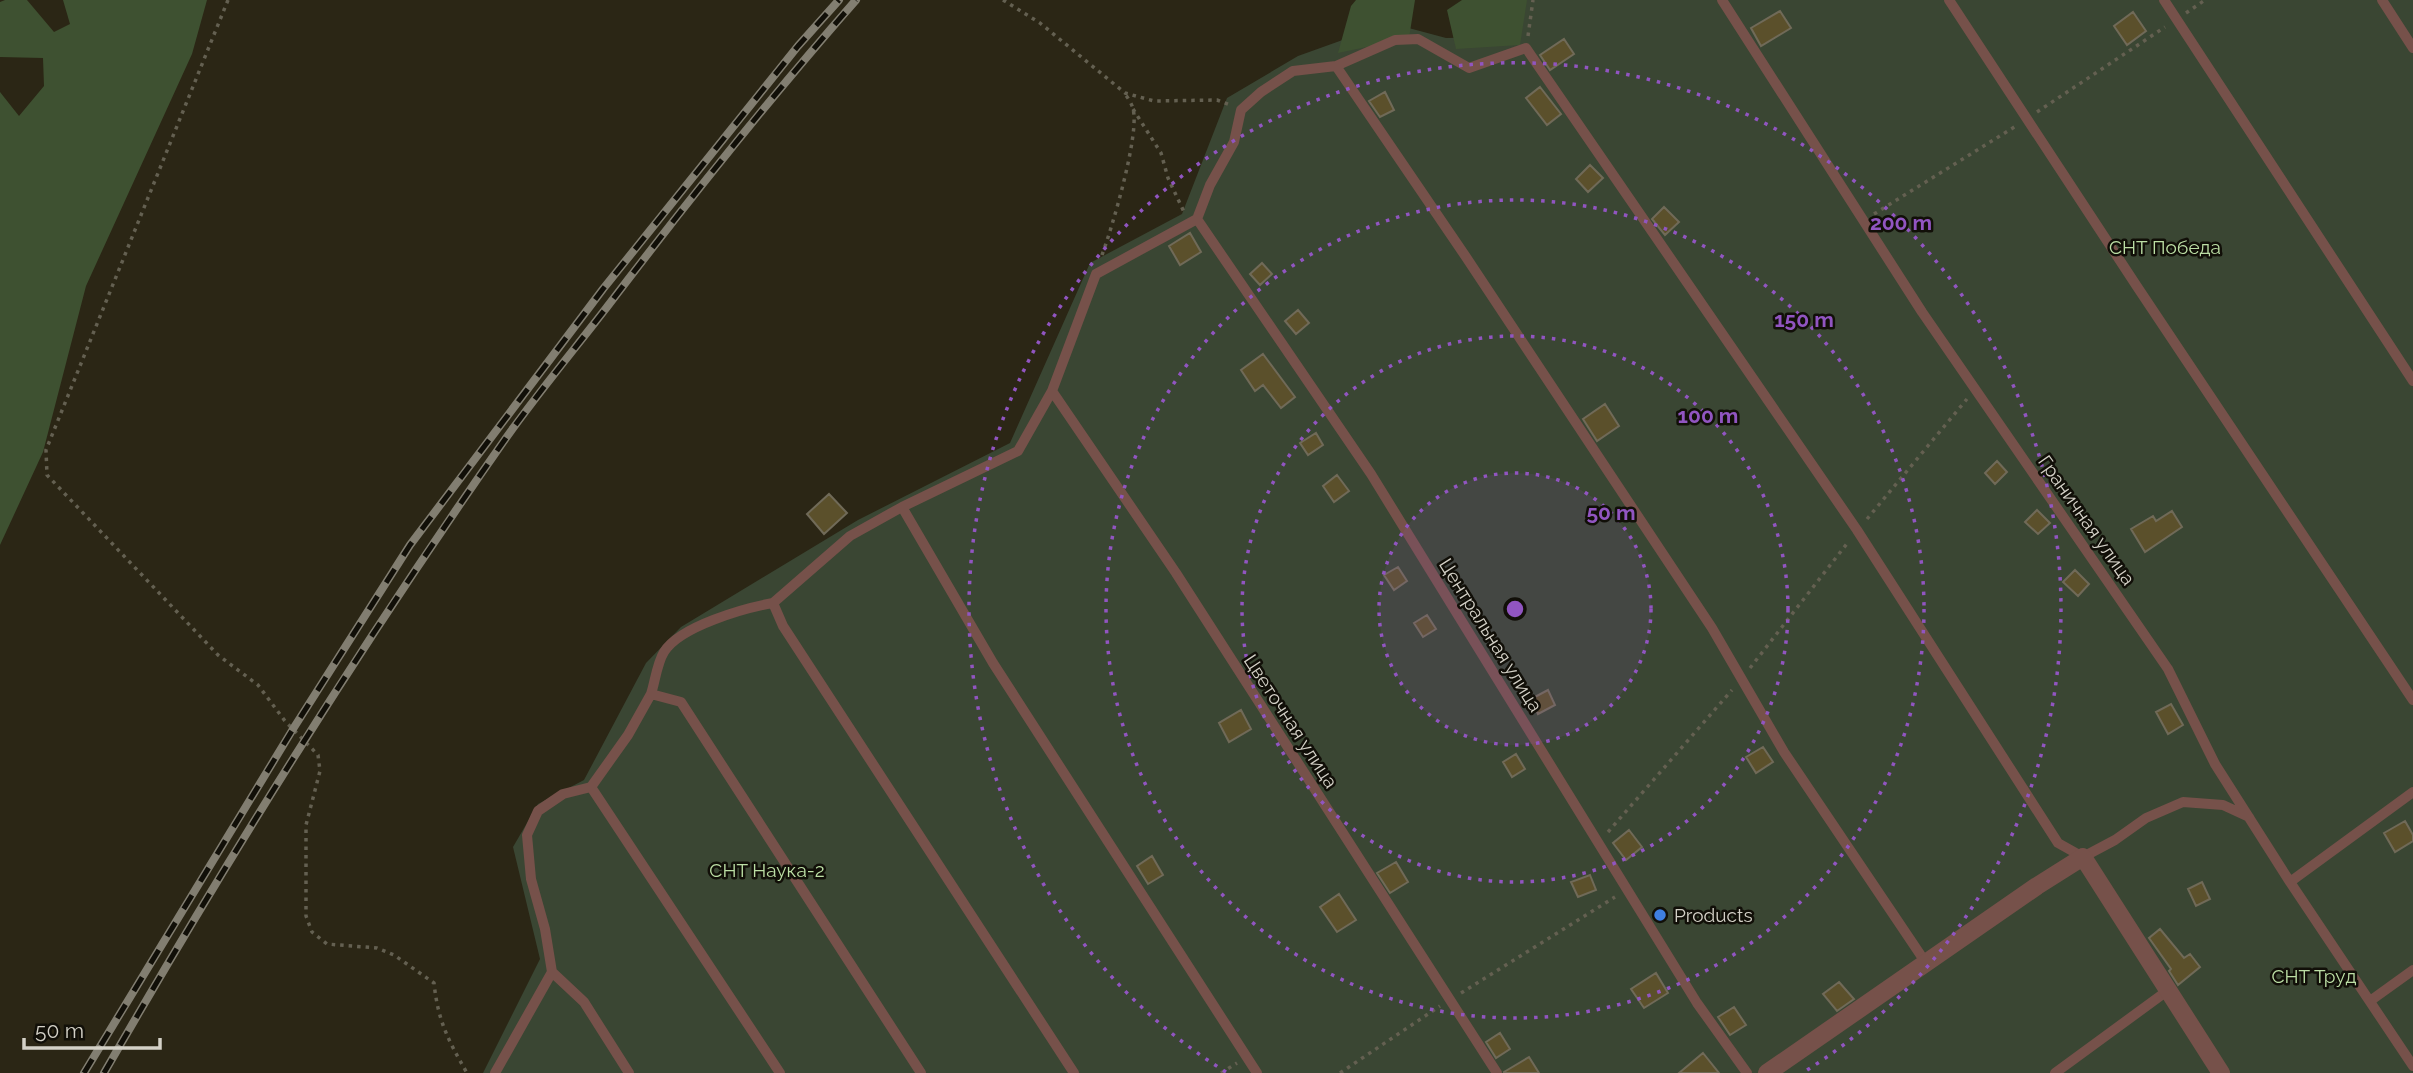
<svg xmlns="http://www.w3.org/2000/svg" width="2413" height="1073" font-family="Raleway,sans-serif">
	<style>
		.green { fill: #3a4633 }
		.forest { fill: #3e5131 }
		.building { fill: #5b502b; stroke: #706a58; stroke-width: 2 }
		.lines { fill: none; stroke-linecap: round; stroke-linejoin: round }
		.path { stroke: #646051; stroke-width: 3.5; stroke-dasharray: 3.5 5; stroke-linecap: butt }
		.lane { stroke: #76514a; stroke-width: 10 }
		.street { stroke: #76514a; stroke-width: 18 }
		.rail-casing { stroke: #827e71; stroke-width: 8 }
		.rail { stroke: #110f08; stroke-width: 5; stroke-dasharray: 16; stroke-linecap: butt }
		.ring { fill: none; stroke: #9155c1; stroke-width: 3.5; stroke-dasharray: 3.5 7 }
		.shop-dot { fill: #3f7fe0; stroke: #110f08; stroke-width: 2.5 }
		.labels { text-anchor: middle; stroke-width: 5; stroke-linejoin: round; paint-order: stroke }
		.park-label { font-size: 19px; fill: #bcdfa5; stroke: #110f08 }
		.street-label { font-size: 19px; fill: #d4d1c7; stroke: #110f08 }
		.poi-label { font-size: 19px; fill: #d4d1c7; stroke: #110f08; text-anchor: start }
		.centre { fill: #9155c1; stroke: #110f08; stroke-width: 3.5 }
		.ring-label { font-size: 21px; text-anchor: middle; font-weight: bold; fill: #9155c1; stroke: #110f08; stroke-width: 5; stroke-linejoin: round; paint-order: stroke }
	</style>
	<rect width="100%" height="100%" fill="#2b2615"/>
	<path class="green" d="M1515,0h898v1073h-1930l57,-114 -27,-112 25,-43 46,-24 62,-117 35,-36 177,-107 152,-77 80,-180 92,-49 45,-116 71,-42 92,-33 56,15 62,-1z"/>
	<path class="forest" d="M5,0h22l27,32 16,-8 -7,-24h144l-15,54 -106,232 -43,166 -43,93v-453l19,24 25,-30 -1,-28 -43,-1v-55z
		M1356,0h59l-6,38 -71,15 13,-47z
		M1462,0h65l-7,45 -64,4 -9,-39z"/>
	<path class="building" d="M1780,11l11,17 -30,18 -10,-18z
		M2133,12l13,19 -19,14 -13,-19z
		M1564,39l10,15 -24,16 -10,-15z
		M1540,87l21,27 -14,11 -21,-27z
		M1385,92l9,18 -14,7 -11,-16z
		M1590,165l13,13 -15,14 -12,-13z
		M1664,207l15,15 -14,13 -13,-16z
		M1190,233l11,19 -21,13 -11,-19z
		M1262,263l10,11 -12,11 -10,-11z
		M1298,310l11,13 -13,11 -11,-13z
		M1263,354l32,43 -14,11 -18,-23 -8,6 -14,-21z
		M1605,404l14,22 -22,15 -14,-22z
		M1316,433l7,12 -15,10 -8,-12z
		M1997,461l10,11 -12,12 -10,-11z
		M1337,475l12,16 -15,11 -11,-16z
		M829,494l18,19 -23,21 -17,-20z
		M2037,510l13,13 -12,11 -13,-12z
		M2172,511l10,16 -37,25 -14,-23 22,-13 3,5z
		M1398,567l9,14 -13,9 -10,-15z
		M2075,570l14,14 -11,12 -15,-14z
		M1427,615l9,14 -13,8 -9,-14z
		M1548,690l7,15 -17,9 -7,-15z
		M2171,704l12,21 -15,9 -12,-22z
		M1241,710l10,19 -22,13 -10,-19z
		M1763,747l10,15 -17,11 -10,-16z
		M1516,754l9,15 -13,8 -9,-15z
		M2405,821l8,14v6l-18,11 -11,-19z
		M1629,830l13,17 -16,13 -13,-17z
		M1152,856l11,19 -15,9 -11,-18z
		M1396,862l12,20 -18,11 -13,-20z
		M1590,875l6,15 -18,7 -7,-15z
		M2202,882l8,17 -14,7 -8,-17z
		M1339,894l17,26 -19,12 -17,-25z
		M2160,929l24,29 6,-4 10,13 -22,18 -9,-14 2,-2 -22,-31z
		M1656,973l12,20 -24,15 -13,-19z
		M1839,982l15,17 -17,12 -14,-17z
		M1734,1007l12,18 -16,10 -12,-18z
		M1500,1033l10,16 -14,9 -10,-16z
		M1703,1053l16,20h-40z
		M1529,1057l10,16h-35v-1z"/>
	<g class="lines">
		<path class="path" d="M228,0l-182,450 1,25 171,180 40,30 27,36 33,34 2,16 -14,54v91l6,16 15,12 50,4 17,7 40,28c4,38 14,57 33,90
			M1003,0l37,23 85,70 29,8 63,-1 13,5
			M2186,13l19,-13
			M1528,36l5,-36
			M1133,109l28,44 7,25 16,34
			M2037,112l128,-85
			M1874,214l142,-88
			M1102,255c10,-27 38,-121 31,-146 -1,-5 -5,-11 -8,-15
			M1867,519l100,-120
			M1750,668l99,-127
			M1608,832l124,-142
			M1461,993l154,-96
			M1221,1073l16,-10
			M1340,1073l100,-67"/>
		<path class="lane" d="M1722,0l200,312 246,357 47,95 75,118 123,184
			M1949,0l187,285 277,415
			M2164,0l249,381
			M2382,0l31,48
			M1197,219l174,255 326,529 50,70
			M1052,391l124,182 321,500
			M902,507l91,156 264,410
			M773,603c-28,5 -93,23 -109,49 -7,11 -9,30 -13,42l30,8 240,371
			M651,694l-23,41 -37,52 189,286
			M2290,882l123,-90
			M1926,963l-142,-211 -72,-124 -246,-371 -130,-191 59,-26 23,-1 51,29 57,-20 331,482 201,313 25,14 32,-17 31,-22 37,-16 40,3 26,12
			M552,972l32,30 45,71
			M2370,1001l43,-31
			M495,1073l57,-101 -7,-43 -14,-50 -4,-44 11,-24 25,-17 28,-7
			M1074,1073l-291,-447 -10,-23 77,-67 52,-29 116,-56 34,-60 44,-117 101,-55 13,-34 24,-43 7,-32 20,-18 32,-21 43,-5
			M2055,1073l112,-82"/>
		<path class="street" d="M1767,1073l270,-187 46,-29 138,216"/>
		<defs>
			<path id="rail" d="M84,1073l209,-344 117,-184 193,-256 195,-243 41,-46
				M104,1073c125,-217 258,-430 402,-635 32,-45 67,-87 101,-131 80,-105 162,-208 249,-307"/>
		</defs>
		<use href="#rail" class="rail-casing"/>
		<use href="#rail" class="rail"/>
	</g>
	<circle cx="1515" cy="609" r="136" fill="#9155c1" fill-opacity=".12"/>
	<g class="ring">
		<circle cx="1515" cy="609" r="136"/>
		<circle cx="1515" cy="609" r="273"/>
		<circle cx="1515" cy="609" r="409"/>
		<path d="M1226 1072A546 546 0 1 1 1804 1072"/>
	</g>
	<circle class="shop-dot" cx="1660" cy="915" r="7"/>
	<g class="labels">
		<g class="park-label">
			<text x="2165" y="254">СНТ Победа</text>
			<text x="767" y="877">СНТ Наука-2</text>
			<text x="2314" y="983">СНТ Труд</text>
		</g>
		<g class="street-label">
			<text transform="translate(2087 520) rotate(55)" y="7">Граничная улица</text>
			<text transform="translate(1491 635) rotate(58)" y="7">Центральная улица</text>
			<text transform="translate(1291 721) rotate(57)" y="7">Цветочная улица</text>
		</g>
		<g class="poi-label">
			<text x="1674" y="922">Products</text>
		</g>
	</g>
	<circle cx="1515" cy="609" r="10" class="centre"/>
	<g class="ring-label">
		<text x="1901" y="230">200 m</text>
		<text x="1804" y="327">150 m</text>
		<text x="1708" y="423">100 m</text>
		<text x="1611" y="520">50 m</text>
	</g>
	<path d="M24 1038v10h136v-10" fill="none" stroke="#d4d1c7" stroke-width="3.5"/>
	<text x="35" y="1038" font-size="21" fill="#d4d1c7" stroke="#110f08" stroke-width="5" paint-order="stroke">50 m</text>
</svg>
